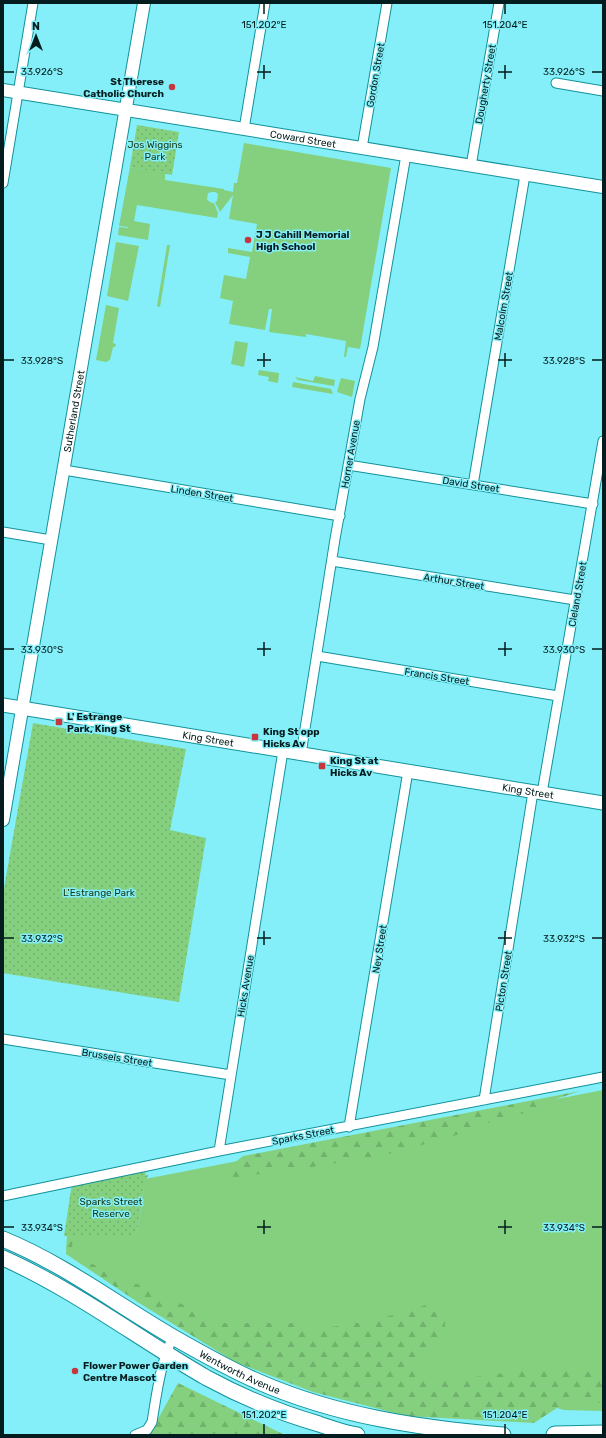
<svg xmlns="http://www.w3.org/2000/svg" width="606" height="1438" font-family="Rubik,sans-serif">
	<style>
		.green { fill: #84d07e }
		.forest { fill: url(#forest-firs) }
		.park { fill: url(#park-dots) }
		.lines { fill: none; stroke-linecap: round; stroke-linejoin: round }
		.minor-casing { stroke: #12929b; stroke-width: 11 }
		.tertiary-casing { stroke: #12929b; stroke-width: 14 }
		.secondary-casing { stroke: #12929b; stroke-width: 15 }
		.primary-casing { stroke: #12929b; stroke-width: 17 }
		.motorway-casing { stroke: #12929b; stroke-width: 19 }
		.minor { stroke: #fff; stroke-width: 9 }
		.tertiary { stroke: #fff; stroke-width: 12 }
		.secondary { stroke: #fff; stroke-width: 13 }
		.primary { stroke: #fff; stroke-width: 15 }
		.motorway { stroke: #fff; stroke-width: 17 }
		.ticks { fill: none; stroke: #041c1d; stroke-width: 1.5 }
		.poi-dot { fill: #c6363e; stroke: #84eff8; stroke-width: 1.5 }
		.labels { text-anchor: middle; stroke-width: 3; stroke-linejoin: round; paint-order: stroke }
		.street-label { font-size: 10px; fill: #041c1d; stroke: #84eff8 }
		.poi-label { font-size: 10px; font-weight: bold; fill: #041c1d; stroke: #84eff8; text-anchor: start }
		.park-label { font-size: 10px; fill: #153813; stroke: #84eff8 }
		.ticks-label { font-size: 10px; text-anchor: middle; fill: #041c1d; stroke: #84eff8; stroke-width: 3; stroke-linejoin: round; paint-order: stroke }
	</style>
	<defs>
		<pattern id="forest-firs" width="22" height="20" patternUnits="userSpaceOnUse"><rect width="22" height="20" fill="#84d07e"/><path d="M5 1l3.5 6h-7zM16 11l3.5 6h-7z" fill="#70b26c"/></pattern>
		<pattern id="park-dots" width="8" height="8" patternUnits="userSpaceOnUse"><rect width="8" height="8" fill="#84d07e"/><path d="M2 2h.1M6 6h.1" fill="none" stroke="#70b26c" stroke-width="1.8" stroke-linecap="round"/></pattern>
	</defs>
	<rect width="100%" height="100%" fill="#84eff8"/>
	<path class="green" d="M244,143l147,25 -31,181 -12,-2 -2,10h-2l2,-16 -40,-7v3l-37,-5 3,-23h-3l-4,21 -36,-6 4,-23 -13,-3 4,-23 22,4 4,-22 -22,-4v-5l24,4 5,-28 -28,-5 4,-24 -13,17 -5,-10 2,-1 1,-7c-3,-3 -6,-2 -10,-1l-1,7 5,3h2l4,10 -1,5 -80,-13 -3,16 16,3 -2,16 -30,-5 1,-8 9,1v-1l-9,-1 11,-59 35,6v7l59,9v1l9,2 1,-9h3z
		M116,242l23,4 -11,55 -21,-5z
		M167,245h3l-10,62 -3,-1z
		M106,305l13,3 -6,35 3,1 -1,3h-2l-3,13 -4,2 -10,-2z
		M235,341l13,2 -4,24 -13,-3z
		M259,370l20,3 -1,10 -10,-2 1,-4 -11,-2z
		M315,376l20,4 -1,6 -36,-6 -3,-3 18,4z
		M341,378l14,3 -3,16 -15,-5z
		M293,382l38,7 2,5 -41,-7z
		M603,1090v321l-39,-1 -54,-15 -261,-41 -183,-100 1,-18h70l8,-57z"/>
	<path class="forest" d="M580,1091l-24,8 -21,12 -30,6 -54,20 -70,19 -76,12 -92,12 30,-24z
		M148,1175l-18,57 -57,-7 -1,30 101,45 49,23h69l27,6 58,-9 50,-15 20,12 -3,24 -23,16 -5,20h60l52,-7 58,1 18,4v28l-34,-3 -35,23 -128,-7 -93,-24 -78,-30 -96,-59 -73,-49 4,-60z
		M178,1383l107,52h-136z"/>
	<path class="park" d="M137,125l42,7 -7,43 -42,-8z
		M33,723l153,26 -16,81 36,8 -27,164 -176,-29v-79z
		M146,1170l-9,66h-73l8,-52z"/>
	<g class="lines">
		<defs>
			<path id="minor" d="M556,83l47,8
				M244,129l21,-126
				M362,148l25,-145
				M471,166l28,-163
				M3,183l30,-180
				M348,465l245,39
				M64,470l276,46
				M473,485l52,-310
				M3,532l48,8
				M332,561l243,39
				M317,656l241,40
				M301,754l34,-215 25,-140 13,-52 33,-192
				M542,793l61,-352
				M3,1039l228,36
				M484,1100l49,-308
				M349,1127l59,-356
				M219,1151l64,-400
				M3,1196l216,-45 384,-74
				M135,1435l12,-5 5,-8c5,-30 8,-58 21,-85"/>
			<g id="tertiary">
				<path id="s1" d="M3,90l600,97"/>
				<path id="s2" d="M3,820l141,-817"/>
			</g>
			<g id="secondary">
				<path id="s3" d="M3,705l600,98"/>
			</g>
			<g id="primary">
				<path id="s4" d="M3,1239c61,25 113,65 170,98 28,16 56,32 86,45 78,34 160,46 244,53"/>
				<path d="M3,1258c72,32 136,81 204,120 35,19 74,35 112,46 12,4 25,9 38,11"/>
			</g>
			<path id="motorway" d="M555,1435l48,-1"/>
		</defs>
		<use href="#minor" class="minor-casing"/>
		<use href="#tertiary" class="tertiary-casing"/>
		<use href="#secondary" class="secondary-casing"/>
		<use href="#primary" class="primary-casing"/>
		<use href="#motorway" class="motorway-casing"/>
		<use href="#minor" class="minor"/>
		<use href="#tertiary" class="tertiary"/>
		<use href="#secondary" class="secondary"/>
		<use href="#primary" class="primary"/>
		<use href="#motorway" class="motorway"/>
	</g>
	<path class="ticks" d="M264,4v10M505,4v10M264,65v14M505,65v14M4,72h10M257,72h14M498,72h14M592,72h10M264,353v14M505,353v14M4,360h10M257,360h14M498,360h14M592,360h10M264,642v14M505,642v14M4,649h10M257,649h14M498,649h14M592,649h10M264,931v14M505,931v14M4,938h10M257,938h14M498,938h14M592,938h10M264,1220v14M505,1220v14M4,1227h10M257,1227h14M498,1227h14M592,1227h10M264,1424v10M505,1424v10"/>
	<g class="poi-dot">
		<circle cx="172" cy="87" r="4"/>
		<circle cx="248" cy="240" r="4"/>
		<rect x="55" y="718" width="8" height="8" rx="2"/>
		<rect x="251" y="733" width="8" height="8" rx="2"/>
		<rect x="318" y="762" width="8" height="8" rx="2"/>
		<circle cx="75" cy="1371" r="4"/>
	</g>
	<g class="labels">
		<g class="street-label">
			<text transform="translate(375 75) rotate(-80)" y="4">Gordon Street</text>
			<text transform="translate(485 84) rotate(-80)" y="4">Dougherty Street</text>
			<text dy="4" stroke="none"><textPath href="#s1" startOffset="304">Coward Street</textPath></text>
			<text transform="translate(503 306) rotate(-80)" y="4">Malcolm Street</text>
			<text dy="4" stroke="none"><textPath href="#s2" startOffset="415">Sutherland Street</textPath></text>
			<text transform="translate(350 454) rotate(-80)" y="4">Horner Avenue</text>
			<text transform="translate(471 484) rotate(9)" y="4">David Street</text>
			<text transform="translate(202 493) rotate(9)" y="4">Linden Street</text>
			<text transform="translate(454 581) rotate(9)" y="4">Arthur Street</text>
			<text transform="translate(577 594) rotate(-80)" y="4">Cleland Street</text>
			<text transform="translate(437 676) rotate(9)" y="4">Francis Street</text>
			<text dy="4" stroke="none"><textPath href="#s3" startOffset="208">King Street</textPath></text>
			<text dy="4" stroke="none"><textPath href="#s3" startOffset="532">King Street</textPath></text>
			<text transform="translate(379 949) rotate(-81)" y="4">Ney Street</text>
			<text transform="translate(503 981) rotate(-81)" y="4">Picton Street</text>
			<text transform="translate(245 986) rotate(-81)" y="4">Hicks Avenue</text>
			<text transform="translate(117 1057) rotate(9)" y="4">Brussels Street</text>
			<text transform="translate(303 1135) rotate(-11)" y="4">Sparks Street</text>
			<text dy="4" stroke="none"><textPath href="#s4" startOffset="272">Wentworth Avenue</textPath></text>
		</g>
		<g class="poi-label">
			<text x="164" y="85" text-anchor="end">St Therese<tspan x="164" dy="12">Catholic Church</tspan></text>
			<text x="256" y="238">J J Cahill Memorial<tspan x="256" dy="12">High School</tspan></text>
			<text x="67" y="720">L' Estrange<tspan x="67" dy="12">Park, King St</tspan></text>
			<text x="263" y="735">King St opp<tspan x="263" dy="12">Hicks Av</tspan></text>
			<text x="330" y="764">King St at<tspan x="330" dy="12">Hicks Av</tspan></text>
			<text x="83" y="1369">Flower Power Garden<tspan x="83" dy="12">Centre Mascot</tspan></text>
		</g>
		<g class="park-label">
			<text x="155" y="148">Jos Wiggins<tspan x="155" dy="12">Park</tspan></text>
			<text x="99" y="896">L'Estrange Park</text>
			<text x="111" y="1205">Sparks Street<tspan x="111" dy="12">Reserve</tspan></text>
		</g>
	</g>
	<g class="ticks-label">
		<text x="264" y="28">151.202°E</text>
		<text x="505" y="28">151.204°E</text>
		<text x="42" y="75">33.926°S</text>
		<text x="564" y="75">33.926°S</text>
		<text x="42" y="364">33.928°S</text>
		<text x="564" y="364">33.928°S</text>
		<text x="42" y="653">33.930°S</text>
		<text x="564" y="653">33.930°S</text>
		<text x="42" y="942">33.932°S</text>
		<text x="564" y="942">33.932°S</text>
		<text x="42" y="1231">33.934°S</text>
		<text x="564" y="1231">33.934°S</text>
		<text x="264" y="1418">151.202°E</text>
		<text x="505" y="1418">151.204°E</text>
	</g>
	<rect width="606" height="1438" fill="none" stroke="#041c1d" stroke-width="8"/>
	<g transform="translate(36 36)" stroke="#84eff8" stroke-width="3" paint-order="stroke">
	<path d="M0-3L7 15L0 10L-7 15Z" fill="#041c1d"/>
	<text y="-6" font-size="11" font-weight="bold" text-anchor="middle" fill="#041c1d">N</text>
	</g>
</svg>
